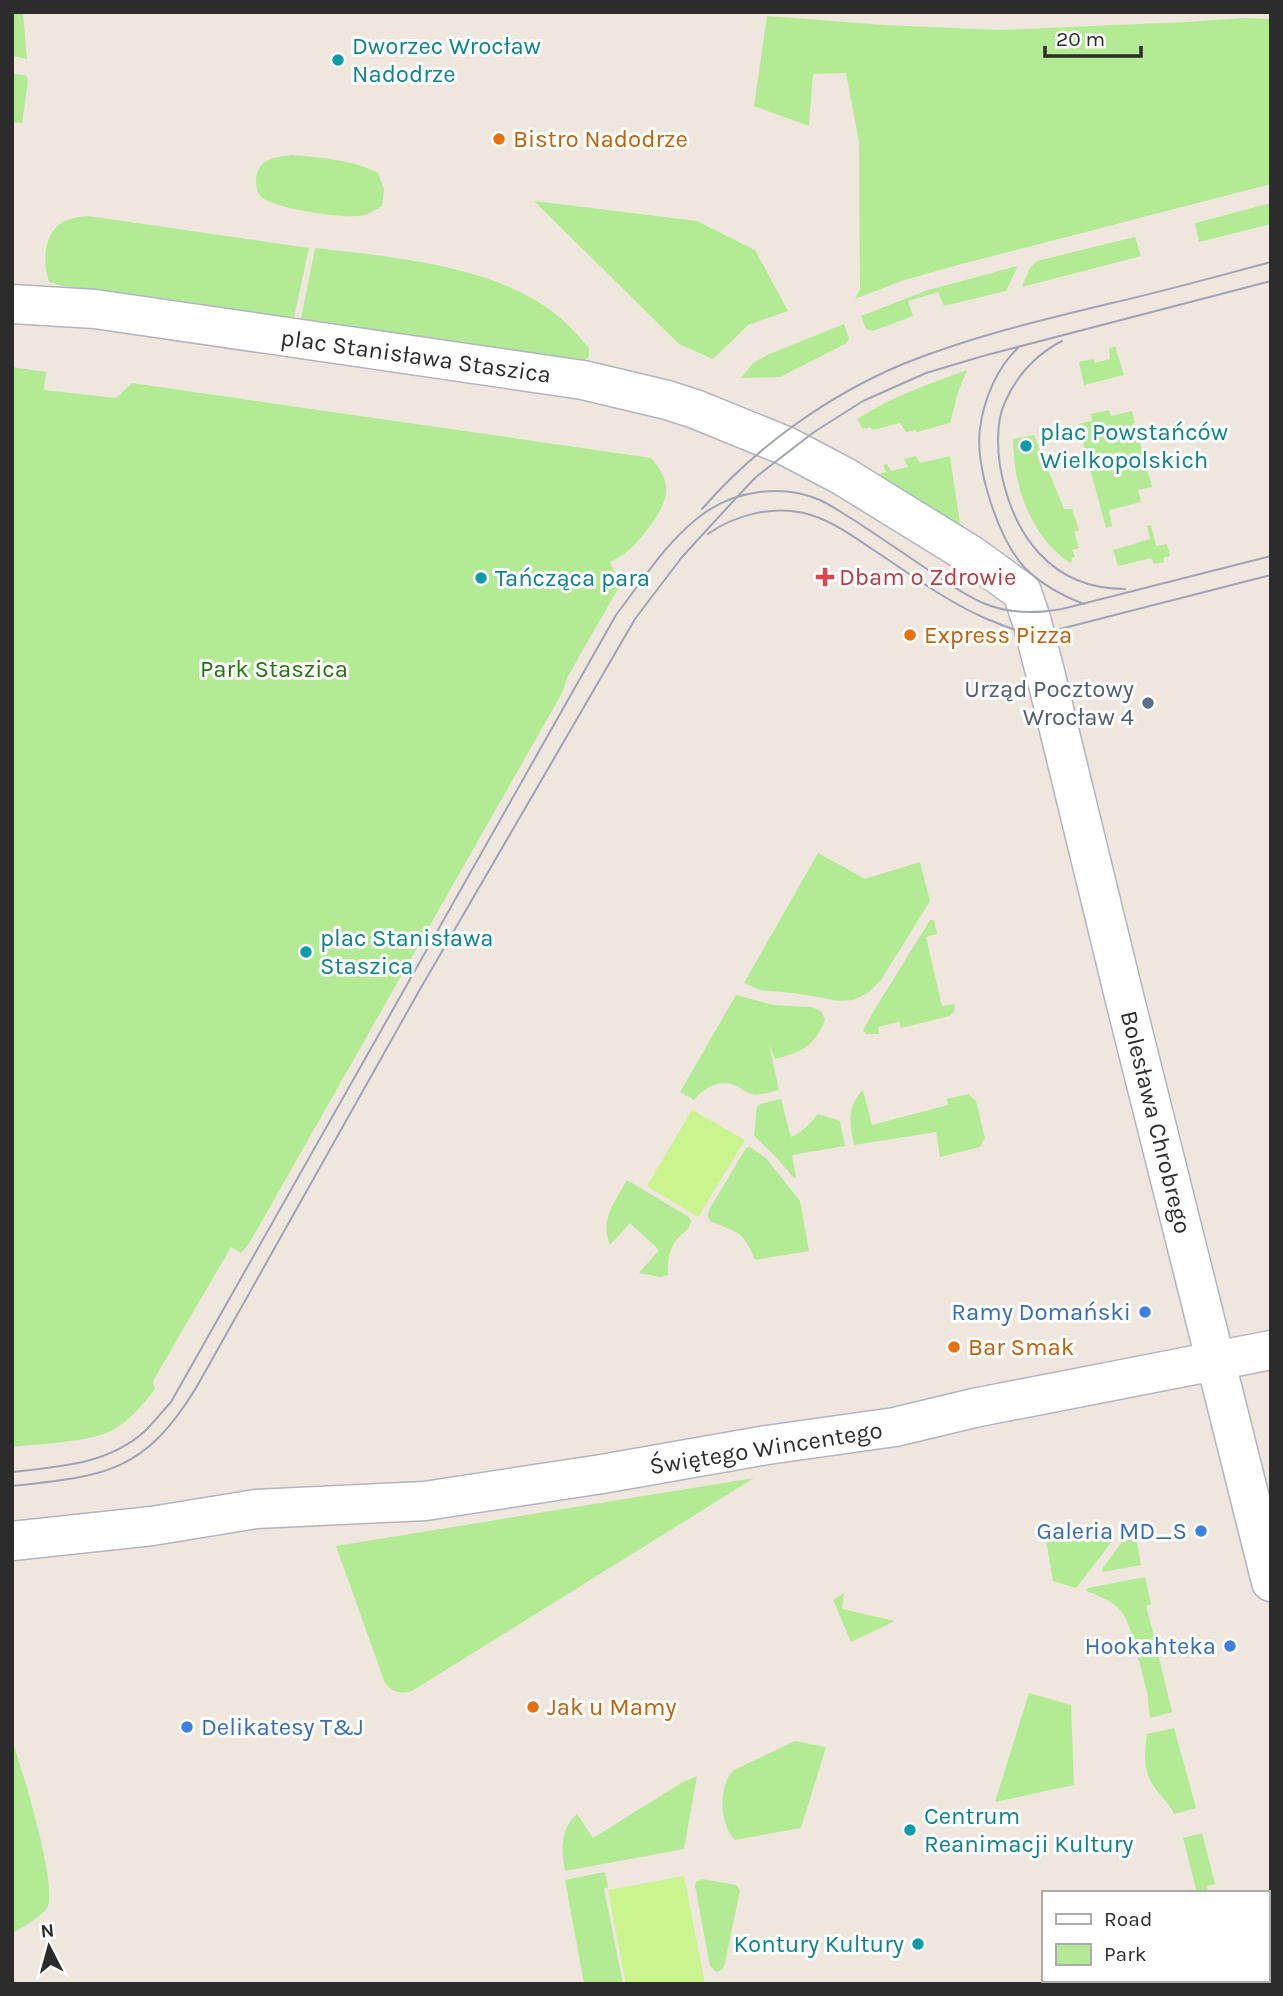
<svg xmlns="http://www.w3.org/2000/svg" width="1283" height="1996" font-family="Karla,sans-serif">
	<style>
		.green { fill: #b2eb94 }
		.pitch { fill: #c9f48e }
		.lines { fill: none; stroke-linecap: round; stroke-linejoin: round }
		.minor-casing { stroke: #b1b4c1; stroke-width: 41 }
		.minor { stroke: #fff; stroke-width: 38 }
		.tram { stroke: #9fa3b8; stroke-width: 2 }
		.culture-dot { fill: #0f9aa8; stroke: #fff; stroke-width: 2.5 }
		.food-dot { fill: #e8710a; stroke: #fff; stroke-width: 2.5 }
		.health-dot { fill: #e0444e; stroke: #fff; stroke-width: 2.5 }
		.service-dot { fill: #5c6f8a; stroke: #fff; stroke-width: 2.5 }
		.shop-dot { fill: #3f7fe0; stroke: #fff; stroke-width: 2.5 }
		.labels { text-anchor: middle; stroke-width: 6; stroke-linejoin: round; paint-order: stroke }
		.culture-label { font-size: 24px; fill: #0d838f; stroke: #fff; text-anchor: start }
		.food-label { font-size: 24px; fill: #c56008; stroke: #fff; text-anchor: start }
		.street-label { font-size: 24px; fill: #2c2c2c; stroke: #fff }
		.health-label { font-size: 24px; fill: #be3a42; stroke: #fff; text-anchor: start }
		.park-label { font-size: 24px; fill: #277312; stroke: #fff }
		.service-label { font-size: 24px; fill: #4e5e75; stroke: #fff; text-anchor: end }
		.shop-label { font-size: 24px; fill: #366cbe; stroke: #fff; text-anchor: end }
	</style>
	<rect width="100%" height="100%" fill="#efe7dd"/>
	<path class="green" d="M12,12h11l4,47 -15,-3z
		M767,16l117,9 117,5 185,-8 59,-4 26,1v165l-313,81 -54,15 -49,19 5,-10 -1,-147 -13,-69 -33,1 -4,52 -55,-20z
		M12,73l15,3 1,6 -6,41 -10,-1z
		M292,155c29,3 60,4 86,18l6,16 -2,17c-8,5 -16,10 -26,10 -17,2 -85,-8 -96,-20 -3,-4 -4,-11 -4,-16 1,-21 19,-23 36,-25z
		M534,201l163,20 58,29 33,61 -40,14 -35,34 -34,-15z
		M1271,203v21l-72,18 -4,-19z
		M88,216l221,32 -15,70 -231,-32 -14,-4c-6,-18 -6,-46 11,-58 8,-6 19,-7 28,-8z
		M1135,237l6,19 -119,31 8,-19 7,-7z
		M315,248c72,8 171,17 231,59 17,11 30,26 43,41v8l-4,4h-6l-278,-41z
		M1018,266l-12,25 -62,15 -6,-14 -30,9 5,15 -40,15 -7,-2 -5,-13 67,-26z
		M844,324l5,15 -4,5 -65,33 -39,1 12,-15 14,-8z
		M1115,346l9,29 -40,10 -5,-23 14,-3 2,4 15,-4 -1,-10z
		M12,367l34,5 -2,18 72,8 16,-15 519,75c23,27 18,41 -1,68 -14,18 -20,26 -40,36l10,23 -53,93 -5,15 -312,549 -9,11 -10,-6 -78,134 2,8c-13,17 -29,36 -49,44 -22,9 -69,11 -94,14z
		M967,370l-9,22 -8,31 -33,9 -1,-2 -10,2 -6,-9 -27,7 -3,-3 -7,2 -6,-10c34,-22 72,-35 110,-49z
		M1109,410l2,6 21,-5 3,12 -3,1 4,19h4l12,44 -14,3 3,12 -32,8 3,16 -6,2 -28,-104 14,-3 -1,-7z
		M1034,435l30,74h8l7,21 -5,2 5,16 -7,2 3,7 -4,1 2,2 -3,3c-40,-27 -57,-78 -57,-124z
		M916,456l4,7 30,-7 11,74 -86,-55 11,-3 -3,-7 4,-1 4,7 17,-4 -4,-8z
		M1151,525l5,21 11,-2 3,12 -7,2 1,4 -10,2 -3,-6 -33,8 -5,-16 37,-11 -3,-13z
		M818,853l47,26 55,-17 10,39 -49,79 -13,13 -15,7 -13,1 -46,-8 -34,-3 -16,-7z
		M930,920h4l3,14 -11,3 16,69 13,-2 -1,8 -5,4 -48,12 -2,-6 -21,5 1,7h-12l-4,-3 10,-19z
		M736,995l38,10 37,2 10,4 4,8c-8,26 -25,34 -50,40l-6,-15 10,46c-8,2 -18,6 -27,4 -5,-1 -10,-5 -15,-8 -17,-8 -32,1 -43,14l-14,-8z
		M863,1090l9,35 76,-20 -1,-6 21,-5 8,7 9,37 -5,9 -40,10 -4,-25 -82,13c-4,-20 -8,-39 9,-55z
		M781,1099l10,38c11,-4 20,-15 27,-23l22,7 5,25 -53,9 4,23 -4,-2 -16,-19 -22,-21 3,-29 3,-3z
		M750,1147l16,11 34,43 9,50 -54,9c-11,-29 -19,-28 -45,-39l-2,-5 1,-6 37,-62z
		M627,1180l62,37 2,4c-2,8 -4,9 -10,14 -12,11 -14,25 -13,40l-8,2 -21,-4 20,-23 -29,-27 -20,22c-11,-25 5,-43 17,-65z
		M754,1478l-342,213c-12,3 -19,2 -27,-8l-49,-137z
		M1134,1526l7,39 -38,7 -1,-3z
		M1106,1530l7,3v7l-37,48 -23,-7 -7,-40z
		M1145,1577l6,27 -5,2 9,34 -20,4c-11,-35 -14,-40 -49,-53l2,-3z
		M844,1593l-2,16 53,12 -44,21 -18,-42z
		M1157,1649l15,63 -22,6 -3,-26 -10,-39z
		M1029,1693l42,12 3,80 -79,17z
		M1174,1728l22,80 -22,6c-6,-13 -18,-22 -24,-34 -7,-15 -5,-31 -3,-46z
		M12,1740c9,26 47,148 35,168 -5,8 -26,21 -35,25z
		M795,1741l31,6 -25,81 -66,12c-16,-15 -17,-56 -1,-70z
		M697,1776l-13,73 -119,22c-4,-20 -5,-42 12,-57l16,24 90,-56z
		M1202,1833l13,51 -8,2 1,7h-11l-14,-55z
		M605,1872l3,15 -4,2 19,95h-39l-19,-104z
		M702,1879l34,6 4,5 -15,73 -3,7 -6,2 -6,-6 -15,-80 1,-4z"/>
	<path class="pitch" d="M692,1110l53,30 -47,77 -51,-31z
		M684,1876l21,108h-79l-18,-94z"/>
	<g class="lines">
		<defs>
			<path id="minor" d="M12,304l83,5 488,71 84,20 28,9 91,37 57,30 128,79 51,37 10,30 13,50 80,328 146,582
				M12,1541l140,-15 104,-17 169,-8 177,-27 165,-29 128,-18 79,-19 297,-58"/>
		</defs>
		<use href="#minor" class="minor-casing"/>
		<use href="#minor" class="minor"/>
		<path class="tram" d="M1062,341c-27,14 -45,34 -57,61 -9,20 -8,43 -5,64 12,68 50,123 125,123
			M1019,347c-22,20 -35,52 -39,81 -5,39 18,111 45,140 16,16 38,28 59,36
			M702,509c54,-62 125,-113 201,-145 67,-27 138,-44 209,-61 53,-12 106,-27 159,-41
			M708,534c28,-20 69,-30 103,-19 22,7 42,21 61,34 37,24 73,52 115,70 13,5 26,12 40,13 11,1 22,-1 33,-3l211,-54
			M12,1472c47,-5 97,-8 133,-41 9,-9 17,-19 26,-29l445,-787c27,-35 51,-75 87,-101 33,-24 80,-30 117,-14 13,6 25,15 37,22 27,18 54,36 80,54 15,10 30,20 46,27 26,11 52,11 79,6l209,-53
			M12,1486c93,-10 132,-13 184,-98l223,-397 216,-372 47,-62 55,-60 19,-20 58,-45 49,-31 63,-28 57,-17 288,-75"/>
	</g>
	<g class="culture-dot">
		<circle cx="338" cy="60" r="7"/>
		<circle cx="1026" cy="446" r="7"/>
		<circle cx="481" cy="578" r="7"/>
		<circle cx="306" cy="952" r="7"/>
		<circle cx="910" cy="1830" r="7"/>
		<circle cx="918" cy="1944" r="7"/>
	</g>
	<g class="food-dot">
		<circle cx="499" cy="139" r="7"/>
		<circle cx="910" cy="635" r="7"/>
		<circle cx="954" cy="1347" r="7"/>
		<circle cx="533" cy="1707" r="7"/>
	</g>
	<path class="health-dot" d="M821.5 566.5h7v7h7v7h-7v7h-7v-7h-7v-7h7z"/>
	<circle class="service-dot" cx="1148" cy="703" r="7"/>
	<g class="shop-dot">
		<circle cx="1145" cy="1312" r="7"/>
		<circle cx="1201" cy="1531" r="7"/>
		<circle cx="1230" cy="1646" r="7"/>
		<circle cx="187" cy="1727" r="7"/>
	</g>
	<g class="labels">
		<g class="culture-label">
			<text x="352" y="54">Dworzec Wrocław<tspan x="352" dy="28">Nadodrze</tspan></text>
			<text x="1040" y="440">plac Powstańców<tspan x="1040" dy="28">Wielkopolskich</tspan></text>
			<text x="495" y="586">Tańcząca para</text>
			<text x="320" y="946">plac Stanisława<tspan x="320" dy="28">Staszica</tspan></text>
			<text x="924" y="1824">Centrum<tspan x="924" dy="28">Reanimacji Kultury</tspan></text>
			<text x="904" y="1952" text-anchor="end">Kontury Kultury</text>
		</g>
		<g class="food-label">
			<text x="513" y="147">Bistro Nadodrze</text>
			<text x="924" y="643">Express Pizza</text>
			<text x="968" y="1355">Bar Smak</text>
			<text x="547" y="1715">Jak u Mamy</text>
		</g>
		<g class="street-label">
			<text transform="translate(416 356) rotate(8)" y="8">plac Stanisława Staszica</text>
			<text transform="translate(1156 1122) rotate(76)" y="8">Bolesława Chrobrego</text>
			<text transform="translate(766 1448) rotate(-9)" y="8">Świętego Wincentego</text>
		</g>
		<g class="health-label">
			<text x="839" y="585">Dbam o Zdrowie</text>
		</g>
		<g class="park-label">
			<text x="274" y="677">Park Staszica</text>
		</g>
		<g class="service-label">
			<text x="1134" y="697">Urząd Pocztowy<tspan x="1134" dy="28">Wrocław 4</tspan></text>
		</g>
		<g class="shop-label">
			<text x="1131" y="1320">Ramy Domański</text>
			<text x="1187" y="1539">Galeria MD_S</text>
			<text x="1216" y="1654">Hookahteka</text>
			<text x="201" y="1735" text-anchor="start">Delikatesy T&amp;J</text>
		</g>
	</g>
	<rect width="1283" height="1996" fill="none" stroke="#2c2c2c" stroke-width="28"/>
	<rect x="1042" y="1891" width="228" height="91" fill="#ffffff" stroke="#ababab" stroke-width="2"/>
	<rect x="1056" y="1914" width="35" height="10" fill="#ffffff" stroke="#ababab" stroke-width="2"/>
	<text x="1104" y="1926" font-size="21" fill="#2c2c2c">Road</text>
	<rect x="1056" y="1944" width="35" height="21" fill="#b2eb94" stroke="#ababab" stroke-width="2"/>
	<text x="1104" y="1961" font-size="21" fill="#2c2c2c">Park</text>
	<g transform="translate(49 1947) rotate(354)" stroke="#ffffff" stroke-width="5" paint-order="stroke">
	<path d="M0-5L12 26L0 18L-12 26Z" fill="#2c2c2c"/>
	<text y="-10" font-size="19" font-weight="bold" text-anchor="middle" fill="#2c2c2c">N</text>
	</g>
	<path d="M1045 46v10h96v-10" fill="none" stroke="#2c2c2c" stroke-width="3.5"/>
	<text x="1056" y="46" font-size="21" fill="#2c2c2c" stroke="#ffffff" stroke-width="5" paint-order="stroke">20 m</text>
</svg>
